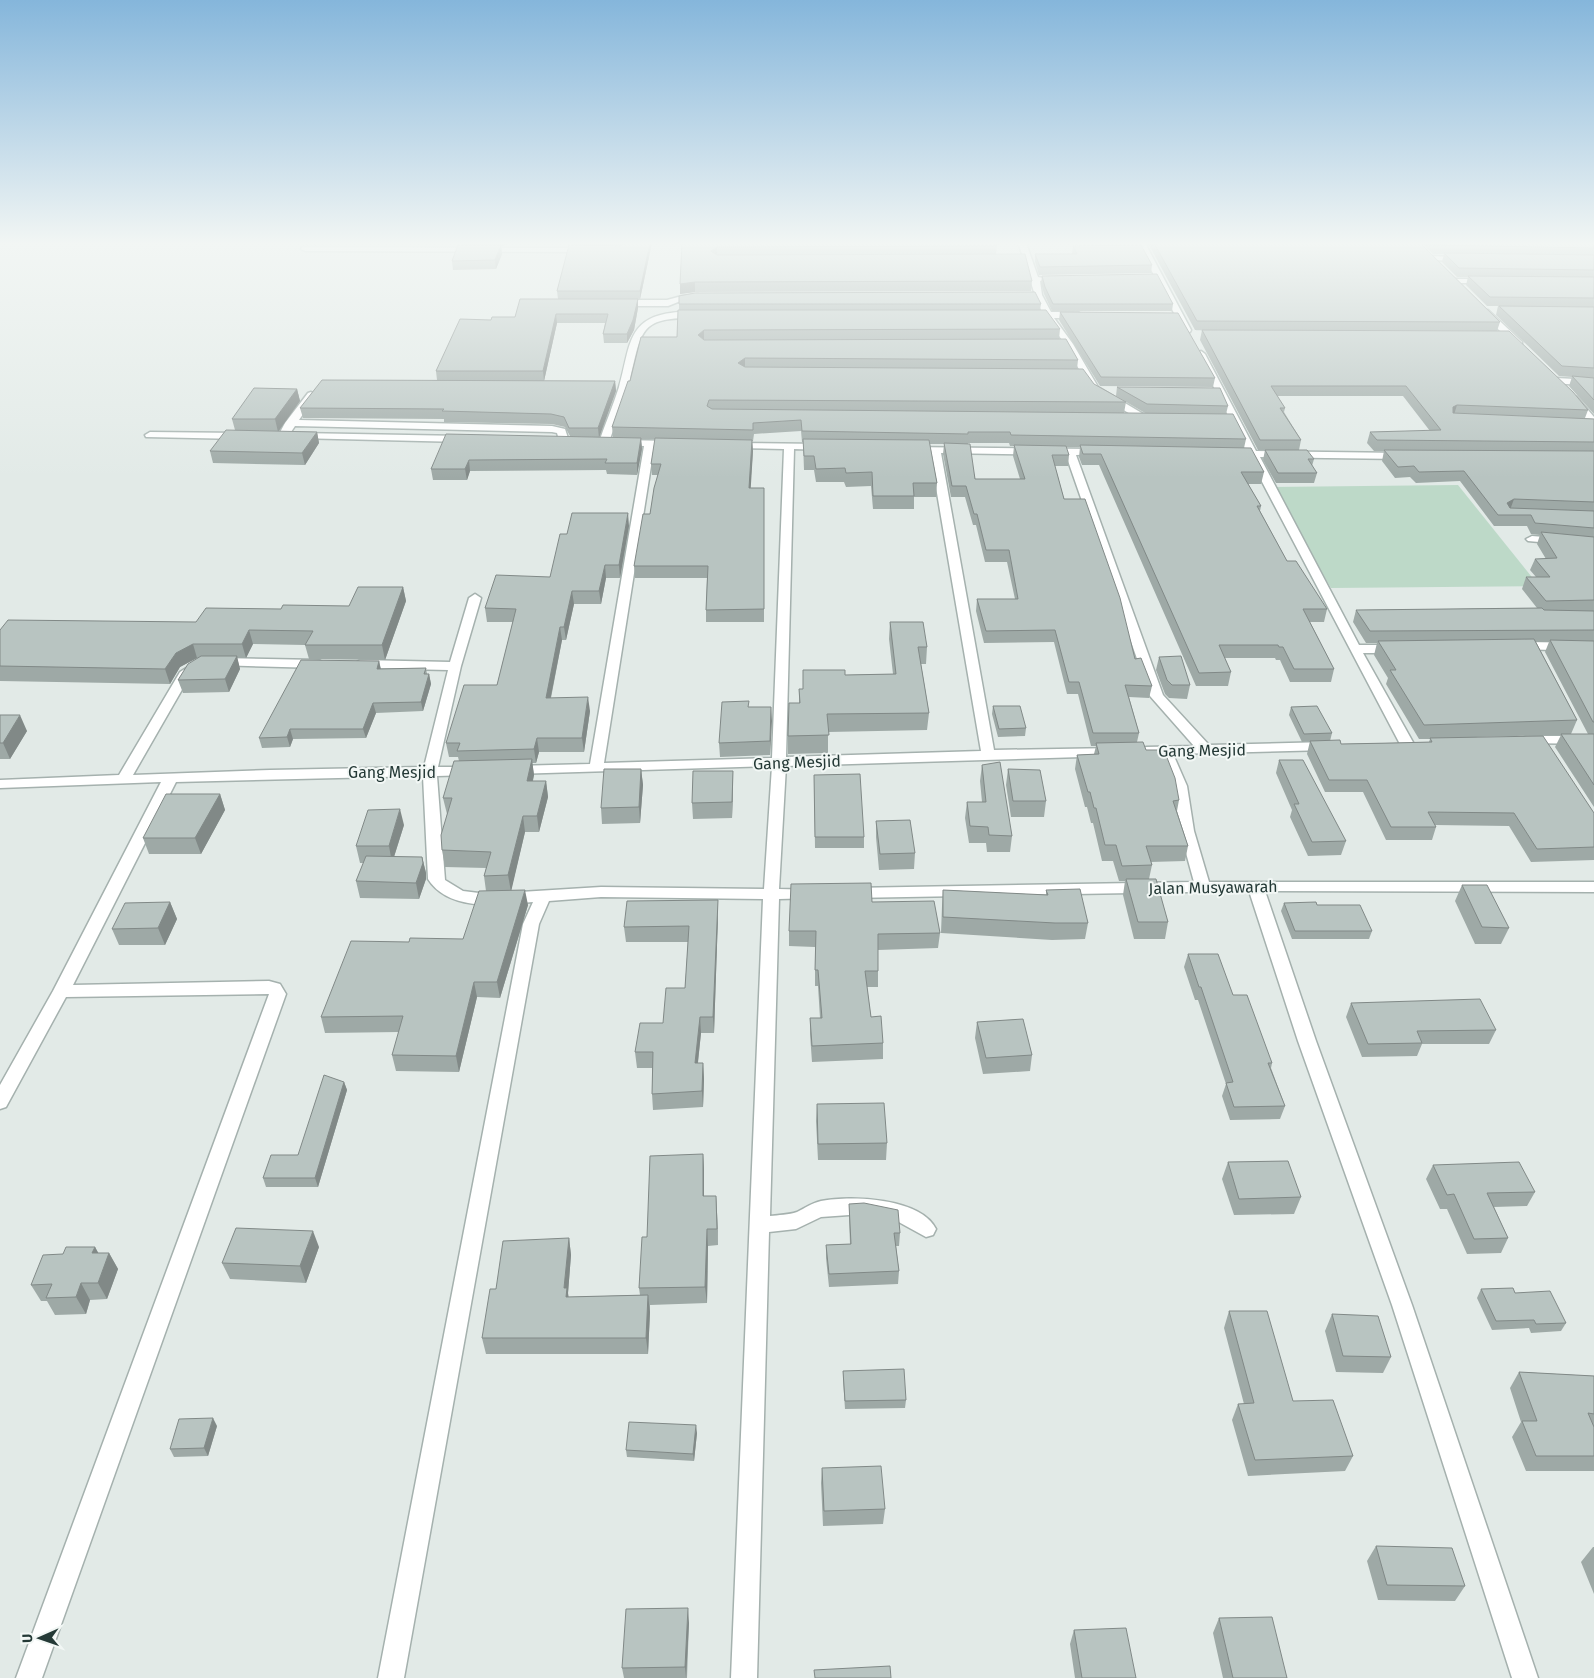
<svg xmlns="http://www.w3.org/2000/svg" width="1594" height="1678" font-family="'Fira Sans',sans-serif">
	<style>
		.green { fill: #bdd9c8 }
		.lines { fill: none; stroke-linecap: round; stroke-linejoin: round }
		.minor-casing { stroke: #a5b1ae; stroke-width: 3 }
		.minor { fill: #fff; fill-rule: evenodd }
		.wall { fill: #9ea9a6; fill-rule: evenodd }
		.shaded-wall { fill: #818987 }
		.building { fill: #b8c4c1; stroke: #818987 }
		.labels { text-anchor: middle; stroke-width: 4; stroke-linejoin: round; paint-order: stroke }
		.street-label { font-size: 16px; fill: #243936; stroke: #f2f7f5 }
	</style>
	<rect width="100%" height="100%" fill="#e2eae7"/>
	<path class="green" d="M1458,485l81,101 -208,2 -60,-101z"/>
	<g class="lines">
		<defs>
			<path id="minor" d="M1018,243h8l12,34 10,2 -8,2 2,14 9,17h27l4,3 -4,3h-24l19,26 25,43 47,28v4h-6l-48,-28 -26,-47 -19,-26 -18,-1v-4l14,-1c-10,-21 -15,-46 -24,-69z
				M1137,243h8l46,87 -1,2 -7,-2z
				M302,247l286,1 4,2 -4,2 -283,-1 -4,-2z
				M1426,256l37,1 4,2 -4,2 -34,-1 -4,-2z
				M1449,279h36l4,2 -4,2h-33l-4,-2z
				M698,294l4,2 -1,2 -18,2 -15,6h-50l-4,-3 4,-3h49l15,-4z
				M1482,310h6l34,32v4h-6l-34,-32z
				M680,312h18l4,3 -4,3c-58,-1 -56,10 -68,61 -5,22 -14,42 -21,63l-1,2h-8l-1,-2c6,-18 14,-36 20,-55 12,-41 7,-72 61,-75z
				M1201,351l4,3 51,97 147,2 5,3 -5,3 -143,-2 99,188h36l6,4 -6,4h-32l51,91 -2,3h-10l-2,-3 -151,-287h-13l-5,-3 5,-3h10l-49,-97z
				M1556,378l38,2v6l-41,-3v-4z
				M311,392l5,3 -17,25 253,6 13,3 4,12 -5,3 -4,-1 -3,-10 -5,-1 -257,-6 -8,12h-8l-1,-2 7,-13 23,-30z
				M1574,396l3,1 17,20v9l-3,-1 -22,-26z
				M150,432l91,1 5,3 -5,3 -95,-2 -1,-2z
				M299,433l164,3 5,3 -5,3 -168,-4 -1,-2z
				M621,440l52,1 5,3 -5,3h-19l-50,316 168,-5 12,-309 -50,-1 -4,-1v-4l93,1 5,3 -5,3 -29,-1 -8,308 195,-6 -51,-299 -23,-1v-4l191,2 5,3 -1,2 -26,1 87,240 46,50 119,-3 7,4 -7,4 -155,4 14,32 7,45 15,51h385v10l-329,-1 51,150 96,264 126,373h-26l-120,-373 -94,-264 -49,-150 -398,7 -6,-1 -2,-4 2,-4 6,-1 343,-6 -14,-51 -7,-45 -14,-31h-13l-7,-4 7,-4 48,-1 -44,-50 -84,-241 -125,-2 53,297 121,-2 7,4 -7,4 -329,10 -7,123 38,1 2,4 -2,4 -38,1 -9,317c8,-1 19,-1 27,-4 8,-4 15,-9 24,-11 30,-6 100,-3 115,28l-3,6 -7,2 -31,-17 -32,-6 -42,3 -25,12 -27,3 -12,446h-26l32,-779 -162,-2 -52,4 -10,23 -135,754h-26l145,-754 10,-22c-34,3 -84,10 -105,-23l-5,-103 -247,6 -103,203 196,-4 11,3 6,10 -244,684h-26l253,-684 -203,3 -60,110 -6,2v-24l53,-94 108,-209 -161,6v-8l119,-5 61,-103 11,-7 6,4 -6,5 -58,101 137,-5 154,-3 24,-97 -88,-2 -6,-4 6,-4 90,2 19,-64 6,-4 6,4 -20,68 -23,101h33l5,1 2,3 -2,3 -5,1 -34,1 8,104 18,11 24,3 114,-7 163,2 8,-123 -258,8 -5,-1 -2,-3 2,-3 5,-1 76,-2 54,-318 -27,-1v-4z
				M1532,536l62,5v6l-66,-6 -2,-2z
				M1518,642l76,1v8l-80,-2 -2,-3 2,-3z
				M220,658l99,2 6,4 -6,4 -104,-3 -1,-3z
				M1526,736h68v8l-73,-1 -2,-3z"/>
		</defs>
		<use href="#minor" class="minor-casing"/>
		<use href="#minor" class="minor"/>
	</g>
	<path class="wall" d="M463,243h43l-1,3h-4l1,8 -6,15 -43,1 -1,-9 11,-16z
		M572,243h80l-12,56h-2v9l-4,22 -7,13h-23l-1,-9 2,-11h-48l-13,58h71l1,10 -17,46h14l-1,-10 18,-46 47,-44 2,-27v-6h362l-1,6 20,19 -1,10 19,21 -1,9 17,15 32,18 -2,11h21l-29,-17 1,-9 111,19 -2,8 20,25 -2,9 20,24 -3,12h-13l13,22 -1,5 27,50 40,48 -3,13h-14l24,47 -3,13h-41l-10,-22h-4l-1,-2h-50l6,14 -3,14h-32l-97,-221h-17l-3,-8 1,-10h-14l3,8 -1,11h-13l9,33 71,160 17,27 -3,12 -20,-1 10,36 -2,9 9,8 33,50 -2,11 11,35 -3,15 -35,1 2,3 -3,14 19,43 -3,17h-31l-11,-44 2,-14h-6l-6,-20h-11l-9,-38h-2l-4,-16h-2l-10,-38 2,-14 17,-1 2,-8h-5l-13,-52h-11l-13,-52 -70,1 -8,-32 1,-12h38l-8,-37h-22l-9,-37h-3l-8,-28h-14l-8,-43 1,-10h-14l7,39 -1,14h-22v12h-41l-2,-23 -25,1 -2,-5h-28l-2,-12h-10l-1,-28h-1l-1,-11 -47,3 -1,7h-1l1,10 -3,37h14v134h-58v-12l1,-32h-72l-1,-12 16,-52 8,-39h-6l-1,-11 4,-25h-14l1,10 -5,26 -30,-1 -1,-4 -136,1 -3,9h-34l-2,-11 139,-33 -5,-9 -13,-3 -108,-2v-3l-141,-1 -3,-10 137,-28 -1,-9 55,-51 24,-3 43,-18 -1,-8 15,-46zM968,443h41l1,3h4l-1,10 7,23h-45z
		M682,243l315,3 -1,8 36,27 -1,10 -336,1 -15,2v-10z
		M1148,243h272l80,79 -3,9 -302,-1z
		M1422,243h172v171l-25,-28 3,-9 -13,-1 -63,-61 2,-9h-11l-21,-21 2,-8h-11l-15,-15 2,-8h-11z
		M1073,246l79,19 -1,8 -112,2 -4,-13v-8h37z
		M1042,276l131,28 -1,7h-120l-8,-17 -3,-11z
		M1060,312l155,66 -2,9 -113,-1 -41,-66z
		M1202,330l386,80 -3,8 9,1v388l-39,-60 6,-12 -85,2 118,76v47l-63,2 -22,-36 -74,-1 1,2 -4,13h-46l-23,-48h-38l-18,-38 3,-13 -8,1 -13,-27 2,-8 41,26 -2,8 11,3 88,-2 1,-3h-11l-33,-55 2,-6 -14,-23 3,-12h-11l-13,-21 3,-12 181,-2 -15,-19 4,-12h10l-6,-7 5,-11h11l-9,-15 3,-9 -9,-1 -4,-8h-33l-34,-45 -44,2 -6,-6 -15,1 -13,-17 2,-10h-10l-7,-8 3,-11 60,-1 -27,-35h-126l8,12 -1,4 17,28 -2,10 15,9 -2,7 5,7 -3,10h-38l-13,-23 2,-10h-7l-58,-110zM1536,642h13l-4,10 43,82h-17l6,-14z
		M297,389l3,12 -21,30 38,1 2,11 -14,22 -92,-2 -3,-12 25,-21 -3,-11z
		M629,526l-9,52h-14l-5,26h-27l-8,36h-4l-11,58 39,13 -6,41h-45l-3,11h-4l2,12 -1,6h13l2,16 -9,35h-14l-14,58 17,15 -28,93 -23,-1 -18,75 -63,-1 -4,-16 7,-23 -74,1 -4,-16 88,-75 54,-3 23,-48 -2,-15 2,-8 -41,-1 -3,-17 5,-36 -4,-16 16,-37 -1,-4h-9l-3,-14 51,-58 16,-63h-26l-2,-14 65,-31 17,-43z
		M403,587l3,14 -21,59 -76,-1 -4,-14 -52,-1 -7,14h-9l3,11 -11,23 -46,1 -5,-13 19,-22 -17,9 -10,17 -170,-3v-51l196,-8 85,-13 68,-3z
		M890,622l37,25 -1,17h-5l8,49 -2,17 -99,2v21l-40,1v-18l11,-33v-14h4l42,-14 48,-1 -4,-35z
		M1159,657l31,28 -3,14 -18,-1 -4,-4 -9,-24z
		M379,661l2,8 45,-1 1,6h2l2,10 -8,27 -47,2 -10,25 -73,1 -3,8 -28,1 -3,-10z
		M993,706l33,22 -1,8 -27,1 -6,-23z
		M749,707h22l-1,48 -50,2 -1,-14z
		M0,715l27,16 -17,28h-10z
		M1279,760l67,81 -5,14 -33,1 -18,-39 2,-7 -16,-37z
		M982,765l30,71 -2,16h-23l-1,-9h-17l-4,-25 2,-16h15l-2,-21z
		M641,769l2,16 -3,38 -38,1 -1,-16z
		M1008,769l38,32 -2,16h-33l-5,-32z
		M733,771v16l-1,31 -39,1 -1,-16z
		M814,775l50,62v11h-49z
		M220,794l5,16 -24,44h-52l-6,-16z
		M876,821l39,32 -1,16 -35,1 -3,-33z
		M404,825l-10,32h28l4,16v6l-7,20 -59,-1 -4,-17 8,-18h-4l-4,-17z
		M1462,885l47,43 -8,16h-26l-20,-43z
		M943,890l103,5v-5l42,33 -3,16 -33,1 -111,-7 1,-27z
		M170,902l7,17 -12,26h-46l-7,-16z
		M872,902l68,31 -2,15 -60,2v37h-11l4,30 12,26v16l-71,3 -2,-28v-16h10l-2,-32h-3v-39l-26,-1v-15z
		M1284,903l33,2 55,26 -3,8h-77l-11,-28z
		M718,916l-4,117h-13l-3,30h5l1,16 -1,28 -50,3 -1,-16v-26h-15l-2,-16 28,-29 22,-35 3,-46h-62l-2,-15z
		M1188,954l45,41 39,68 -1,5 14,38 -5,13 -50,1 -8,-24 4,-12 -28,-84h-3l-11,-33z
		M1351,1003l145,27 -7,14h-67l-5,12 -55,1 -16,-40z
		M977,1022l55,33 -2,16 -47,3 -8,-36z
		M344,1082l3,8 -29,97h-52l-3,-9 35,-23z
		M817,1104l70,39 -1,17h-68l-2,-39z
		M703,1154l1,16v26h12l1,16 1,33 -10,1 -1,57 -57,2v7l-2,42h-162l-4,-16 14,-49 73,-51 2,17 -3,38v4l72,-2 -1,-7 8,-51z
		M1228,1162l73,35 -7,17 -60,1 -12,-36z
		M1433,1165l102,27 -8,14 -33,1 14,31 -7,15 -34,1 -20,-45h-7l-14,-30z
		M849,1204l51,29 -1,13h-3l3,25 -1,13 -69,3 -3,-29v-13l24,-1 -1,-27z
		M95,1247l3,6h11l9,16 -11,30 -17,1 -4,14 -31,1 -8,-14h-6l-10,-16 32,-31z
		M319,1247l-13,36 -76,-4 -8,-16z
		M1481,1289l85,34 -5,8 -30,2 -2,-5 -37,2 -15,-32z
		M1229,1311l64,90 60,55 -8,15 -97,5 -16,-56 6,-16h6l-20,-76z
		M1332,1314l59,43 -8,16 -47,-1 -11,-41z
		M843,1371l63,29 -1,8 -60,1 -2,-30z
		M1519,1372l75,4v95h-68l-14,-34 9,-15 -11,-34z
		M217,1426l-9,30 -34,1 -4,-8z
		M697,1433l-3,28 -67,-4 -1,-7z
		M822,1468l63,41 -2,15 -60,2 -2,-43z
		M1376,1546l89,40 -10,15 -77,-1 -11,-39z
		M1593,1547h1v47l-13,-32z
		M1219,1618l68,60h-64l-10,-45z
		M689,1623l-2,55h-63l-2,-10z
		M1074,1630l62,48h-61l-5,-34z"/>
	<path class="shaded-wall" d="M650,243h2l-12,56v-8z
		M501,245l1,9 -6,15 -1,-9z
		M717,247v10l-6,-6z
		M695,282v10l-15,2v-10z
		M638,299v9l-4,22 -7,13v-9z
		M556,314l1,9 -13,58 -1,-10z
		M704,330v10l-6,-5z
		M745,358v10l-7,-5z
		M615,381l1,10 -17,47 -1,-10z
		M297,389l3,12 -22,31 -3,-13z
		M1457,405l-3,10 -5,2 4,-10z
		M317,432l2,11 -14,22 -3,-12z
		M641,438l1,11 -5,26v-12z
		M752,440l1,11 -3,49 -1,-12z
		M469,460l1,11 -3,9 -2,-11z
		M1514,499l-4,11 -3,-7z
		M628,513l1,13 -9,52 -1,-13z
		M605,565l1,13 -5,26 -2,-13z
		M403,587l3,14 -21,59 -3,-15z
		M572,591l2,13 -8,36 -2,-13z
		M560,627l2,13 -14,71 -2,-13z
		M249,630l4,14 -7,14 -4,-14z
		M193,644l4,14 -17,9 -10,17 -5,-15 11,-16z
		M237,656l3,13 -11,23 -4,-13z
		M379,661l2,10 -4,-2z
		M429,674l2,10 -8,27 -2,-9z
		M588,697l2,14 -6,41 -2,-14z
		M373,703l3,10 -10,25 -3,-9z
		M771,707l1,14 -2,34v-14z
		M20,715l7,16 -17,28 -7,-16z
		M290,729l3,10 -3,8 -3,-10z
		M537,738l2,14 -3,11 -2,-14z
		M532,759l2,16 -5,21 -2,-15z
		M641,769l2,16 -3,38 -1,-16z
		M733,771v16l-1,31v-16z
		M546,781l2,16 -9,35 -2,-16z
		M220,794l5,16 -24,44 -6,-16z
		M400,809l4,16 -12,38 -3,-17z
		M523,816l2,16 -14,60 -3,-17z
		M422,857l4,16v6l-7,20 -3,-16z
		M525,890l3,15 -28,93 -3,-16z
		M718,900v16l-4,117 -1,-16z
		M170,902l7,17 -12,26 -7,-17z
		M474,982l3,15 -18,75 -3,-16z
		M700,1017l1,16 -5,46 -1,-16z
		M703,1063l1,16 -1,28 -1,-16z
		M344,1082l3,8 -29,97 -3,-9z
		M703,1154l1,16v43l-1,-17z
		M716,1196l1,16 1,33 -1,-16z
		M707,1229l1,17 -1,57 -2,-16z
		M313,1231l6,16 -13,36 -6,-17z
		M569,1238l2,17 -3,38 2,12 -1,8 -5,-25z
		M95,1247l9,16 -12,-10z
		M109,1253l9,16 -11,30 -9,-16z
		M81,1283l9,17 -4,14 -10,-17z
		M648,1295l2,17 -2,42 -2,-16z
		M213,1418l4,8 -9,30 -4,-8z
		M696,1425l1,8 -3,28 -1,-7z
		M688,1608l1,15 -3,55 -1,-11z"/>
	<path class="building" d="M626,243h24l-10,48h-83l12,-46 52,1z
		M682,243h314l1,3 -280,1 -6,4 6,4 308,-1 7,27 -337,1 -15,2z
		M1154,243h266l80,79 -303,-1z
		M1433,243h161v5l-159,-3z
		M458,245h43l-6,15 -43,1z
		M1141,245l11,20 -112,2 -5,-13h42l-4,-8z
		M1444,253l150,2v15l-135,-2z
		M1157,274l16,30h-120l-8,-17 -3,-11z
		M1468,276l126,1v21l-104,-1z
		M1035,292l6,12h-362v-8l16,-3z
		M520,299h118l-5,21 -6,14h-24l5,-20h-52l-13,57h-107l24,-52 31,1 1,-3h23z
		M1499,306l95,1v61l-32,-2z
		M678,310h368l14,19 -356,1 -6,5 6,5 362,-1 12,21 -333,-2 -7,5 7,4 338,2 11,15 32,18 -417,-2 -2,6 5,3 521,5 13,25 -235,-4 -1,-3h-42v2l-166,-3 -1,-11 -48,3v7l-141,-3 16,-46h2l11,-44h36z
		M1060,312l118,1 37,65 -114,-1z
		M1202,330l307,1 64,61 15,18 -131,-5 -4,2v6l141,6v23l-217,-2 -7,-8 71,-2 -35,-44h-135l14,22h-5l21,32h-41z
		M1572,376l22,2v22z
		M322,380l293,1 -17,47h-29l-5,-11 -13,-3 -109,-3 2,-2 -144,-1z
		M1117,387l103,1 8,18 -81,-2z
		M254,388l43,1 -22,30h-43z
		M226,430l91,2 -15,21 -92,-2z
		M446,434l195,4 -4,25h-32l2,-4 -138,1 -4,9h-34z
		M655,438l97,2 -3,48h15v121l-58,1 2,-44h-74l9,-52h7l4,-26 7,-24h-10z
		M803,439l126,1 8,43h-24l1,13h-41l-1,-24 -26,1 -1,-5 -29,1 -2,-13h-10z
		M944,443l26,1 5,35h50l-11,-34 52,1 3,9h-17l12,44h21l35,99 15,61 6,-1 11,28 -27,-1 14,48h-46l-14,-51h-10l-14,-52 -69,1 -9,-32h41l-9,-49h-23l-9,-36h-3l-8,-28h-14z
		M1080,445l171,3 13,24h-23l20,34h-4l30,55h9l31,48h-24l31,60h-40l-11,-22h-4l-1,-2h-59l12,27 -32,1 -98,-219h-18z
		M1265,450h42l7,9h-6l9,14h-39z
		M1384,450l210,1v51l-80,-3 -7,4 3,5 84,3v17l-59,-5 -4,-8h-33l-34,-44 -45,1 -5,-6 -16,1z
		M572,513h56l-9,52h-14l-6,26h-27l-8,36h-4l-14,71 42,-1 -6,41h-45l-3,11 -77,2 3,-8h-14l18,-58h33l19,-76 -31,-1 11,-33 54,2 10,-43h7z
		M1541,532l53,5v63l-48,1 -20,-24h24l-15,-18 22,-1z
		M358,587h45l-21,58h-77l8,-14 -64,-1 -7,14h-49l-17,9 -11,16 -165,-3v-36l8,-10 188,2 10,-14 75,1 2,-4 66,1z
		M1542,608l2,2 50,1v19l-224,1 -14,-21z
		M890,622h33l4,25h-9l11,66 -102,1 2,21 -41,1 1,-33h11l-1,-14h4v-19h42v5l51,-1z
		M1534,639l43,81 -153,5 -34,-55h6l-18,-29z
		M1550,640l44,1v81h-1z
		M201,656h36l-12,23 -47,1 10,-16z
		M1181,656l9,29h-18l-5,-5 -8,-23z
		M301,660l78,1 -2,8 49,-1 -2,6h5l-8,28 -48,1 -10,26h-73l-3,8 -28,1z
		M749,701l-1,6h23l-1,34 -51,2 3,-41z
		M993,706h27l6,22 -27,1z
		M1317,706l15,27 -28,1 -13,-27z
		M0,715h20l-17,28h-3z
		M1561,734h33v51z
		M1543,736l51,77v34l-57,2 -23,-36 -86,-1 8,15h-45l-24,-47h-38l-19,-39 30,-1 1,4 52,-1 39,-1 -2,-4z
		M1143,742l3,8h18l11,28 4,22 -6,1 15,45h-42l6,19 -30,1 -6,-21h-11l-9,-37h-2l-4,-16h-2l-11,-37 22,-1 -3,-11z
		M532,759l-5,22h19l-9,35h-14l-15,59 -24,1 7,-24 -49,-2 -1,-15 11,-37h-9l11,-37z
		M1279,760h24l43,81 -34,1 -18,-38h5z
		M1000,762l12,74 -23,-1 -1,-8 -18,-1 -3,-24h19l-4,-37z
		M604,769h37l-2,38 -38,1z
		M1008,769l32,1 6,31h-33z
		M693,771h40l-1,31 -40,1z
		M860,774l4,63h-49l-1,-62z
		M166,794h54l-25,44h-52z
		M400,809l-11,37h-33l12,-36z
		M910,820l5,33 -35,1 -4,-33z
		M366,856l56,1 1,6 -7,20 -60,-2z
		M1126,879h30l12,43h-30z
		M871,883l1,19 62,-1 6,32 -62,1v37h-13l6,46 10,-1 2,27 -71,3 -2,-28h12l-4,-48h-3l1,-39h-27l2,-47z
		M1462,885h25l22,43 -27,-1z
		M1080,889l8,34h-33l-112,-6v-27l105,5 -2,-5z
		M525,890l-28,92h-23l-18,74 -64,-1 11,-39 -82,1 30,-76 58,1 1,-4 53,1 16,-48z
		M718,900l-5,117h-13l-5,46h8l-1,28 -50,3 1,-42h-18l5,-29h23l3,-35h19l4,-62 -65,1 3,-26z
		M170,902l-12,26 -46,1 13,-26z
		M1316,902l1,3h43l12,26h-77l-11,-28z
		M1188,954h30l15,41h14l25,68h-4l17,43 -51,1 -8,-24 7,-1 -32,-95h-2z
		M1480,999l16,31 -79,1 5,12 -54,1 -17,-41z
		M1023,1019l9,36 -46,3 -9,-36z
		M324,1075l20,7 -29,96h-52l8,-23h27z
		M884,1103l3,40 -69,1 -1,-40z
		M703,1154v42h13l1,33h-10l-2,58 -66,1 3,-51h5l3,-81z
		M1288,1161l13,36 -62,2 -11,-37z
		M1519,1162l16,30 -48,1 21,45 -34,1 -20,-45 -7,1 -14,-30z
		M864,1203l34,7 2,23h-6l5,38 -70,3 -3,-29 25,-1 -2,-40z
		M236,1228l77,3 -13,35 -78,-3z
		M569,1238l-5,50h3l-1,9 82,-2 -2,43h-164l8,-49h6l7,-48z
		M66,1247h29l-3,6h17l-11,30h-17l-5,14 -30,1 6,-14 -21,1 12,-30 20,-1z
		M1513,1288l2,5 35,-2 16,32 -30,1 -2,-4 -38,1 -15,-32z
		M1229,1311h38l26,90 40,-1 20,56 -98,4 -17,-56 16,-1z
		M1332,1314l46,2 13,41 -48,-1z
		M904,1369l2,31 -61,1 -2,-30z
		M1519,1372l75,4v38l-6,-1 6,14v29h-58l-14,-35h15z
		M213,1418l-9,30 -34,1 9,-30z
		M629,1422l67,3 -3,29 -67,-4z
		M881,1466l4,43 -61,2 -2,-43z
		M1376,1546l76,2 13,38 -78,-1z
		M688,1608l-3,59 -63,1 4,-59z
		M1272,1617l15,61h-54l-14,-60z
		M1126,1628l10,50h-54l-8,-48z
		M890,1666l1,12h-76l-1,-8z"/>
	<linearGradient id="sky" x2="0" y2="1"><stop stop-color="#85b6db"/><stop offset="0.51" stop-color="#f2f6f4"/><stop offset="1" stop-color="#f2f6f4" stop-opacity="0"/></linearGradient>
	<rect width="1594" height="478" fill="url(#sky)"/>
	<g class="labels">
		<g class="street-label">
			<text transform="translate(1202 750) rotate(-1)" y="6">Gang Mesjid</text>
			<text transform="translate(797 762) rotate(-2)" y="6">Gang Mesjid</text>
			<text x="392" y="778">Gang Mesjid</text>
			<text transform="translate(1213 887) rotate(-1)" y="6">Jalan Musyawarah</text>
		</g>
	</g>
	<g transform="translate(40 1638) rotate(268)" stroke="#f2f7f5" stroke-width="4" paint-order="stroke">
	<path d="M0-4L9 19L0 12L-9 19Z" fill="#243936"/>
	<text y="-8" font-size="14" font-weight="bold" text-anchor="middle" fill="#243936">U</text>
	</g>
</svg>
